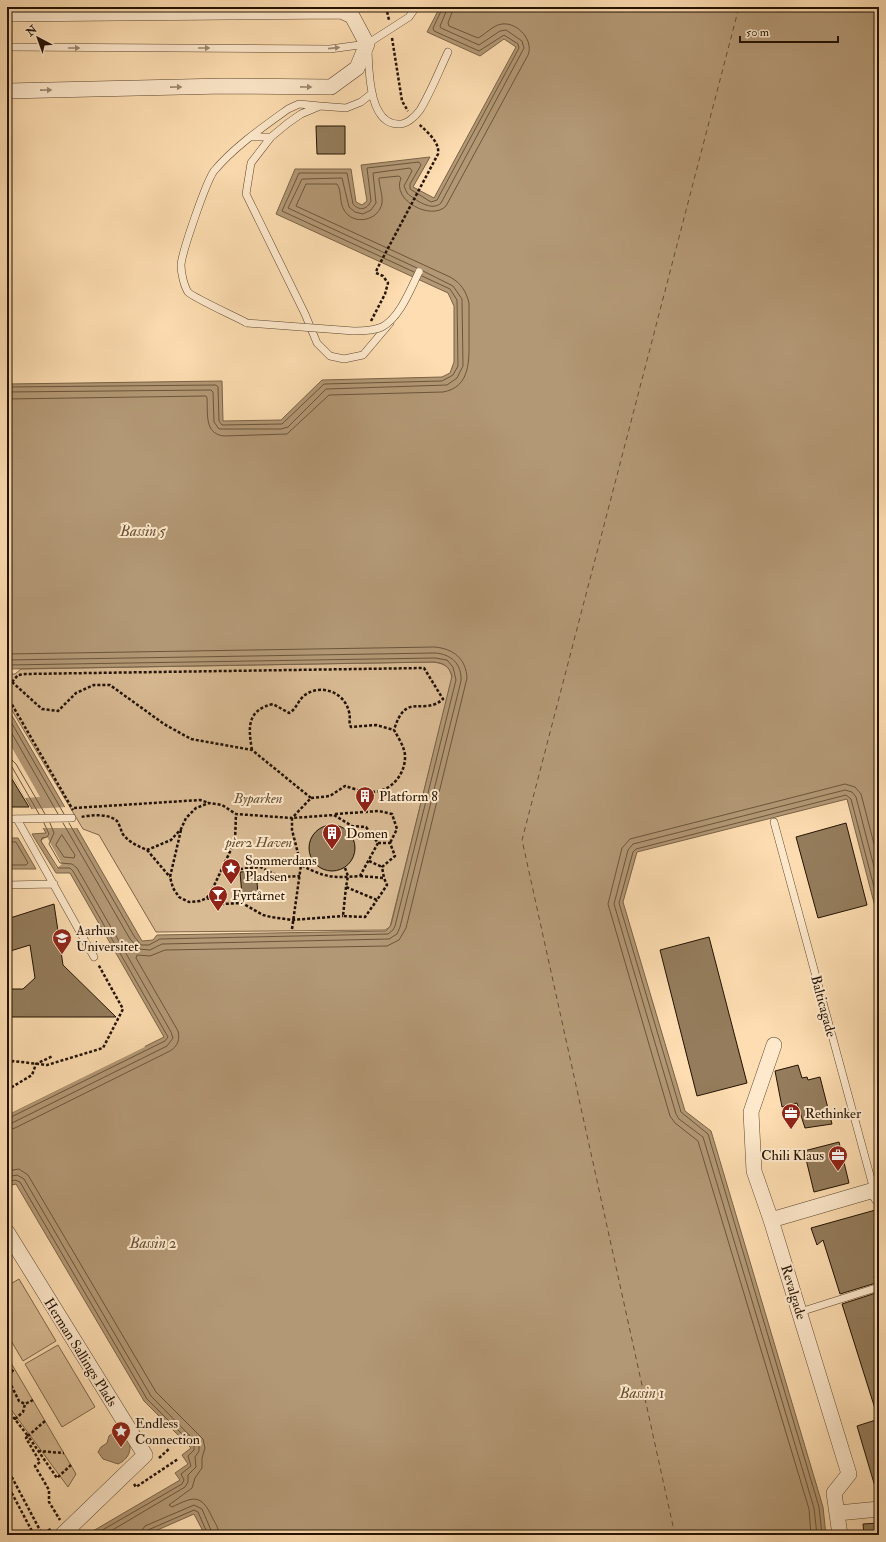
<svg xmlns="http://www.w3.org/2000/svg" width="886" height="1542" font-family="'IM FELL Double Pica',serif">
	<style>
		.green { fill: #d8ba93; stroke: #7e664a }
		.water { fill: #b39875; stroke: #796246 }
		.pier { fill: #fdddb1 }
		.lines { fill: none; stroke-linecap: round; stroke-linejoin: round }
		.shore { stroke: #6b553a; stroke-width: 1 }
		.ferry { stroke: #644e35; stroke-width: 1; stroke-dasharray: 5 4; stroke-linecap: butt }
		.building { fill: #947c5c; stroke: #231200 }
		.lane-casing { stroke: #5a452c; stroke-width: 8 }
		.street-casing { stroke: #5a452c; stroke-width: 16 }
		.path { stroke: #231200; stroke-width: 2.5; stroke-dasharray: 3 2; stroke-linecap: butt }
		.lane { stroke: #fee9cc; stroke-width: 7 }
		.street { stroke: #fee9cc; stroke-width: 15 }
		.tram { stroke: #231200; stroke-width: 1 }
		.lane-bridge-casing { stroke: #5a452c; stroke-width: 8; stroke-linecap: butt }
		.lane-bridge { stroke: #fee9cc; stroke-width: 7 }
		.oneway { fill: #9b8870 }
		.labels { text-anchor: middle; stroke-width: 4; stroke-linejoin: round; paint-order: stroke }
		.poi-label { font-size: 14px; fill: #231200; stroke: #fee9cc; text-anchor: start }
		.park-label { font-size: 14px; font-style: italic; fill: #624d33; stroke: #fee9cc }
		.street-label { font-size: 14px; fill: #231200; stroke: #fee9cc }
		.water-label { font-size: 15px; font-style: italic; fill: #644e35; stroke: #fee9cc }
	</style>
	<rect width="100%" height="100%" fill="#fdddb1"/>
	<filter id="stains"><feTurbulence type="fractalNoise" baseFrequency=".005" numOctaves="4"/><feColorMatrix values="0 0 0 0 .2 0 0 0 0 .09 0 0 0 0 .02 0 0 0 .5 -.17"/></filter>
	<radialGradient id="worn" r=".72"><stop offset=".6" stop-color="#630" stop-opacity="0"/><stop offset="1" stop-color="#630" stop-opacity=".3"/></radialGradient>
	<path class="green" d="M432,662c11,1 19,4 20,17l-62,248 -5,3 -229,2 -57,-97 -16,-6 -76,-127v-28h8l6,-5z
		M19,1279l37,62 -33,20 -16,-27v-48z
		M58,1345l37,62 -33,20 -37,-63z
		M7,1356l69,118 -8,13 -61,-83z"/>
	<path class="water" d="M440,7h439v915l-32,-123 -210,53 -14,50 62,209 26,20 112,376 3,28h-621l-11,-21 -48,21h-51l-2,-4 87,-51 -5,-7 13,-9 -6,-9 9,-7 -47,-47 -128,-217 -9,2v-71l157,-78 -94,-164h-14l-24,-39 14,-1 -39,-67v-59l135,234 11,-1 4,-5 229,-4 5,-6 61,-249c-3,-10 -8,-13 -18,-14l-427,7v-285l215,-3 1,40 58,-1 41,-40 120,-3 8,-4 4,-11v-56l-6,-13 -172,-79 19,-45h56l5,33 6,3 5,-4 -6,-36 69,-8 -17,30 21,11 82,-151 -12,-8 -24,17 -53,-24z
		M7,838h11l18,31h-29z
		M114,1432c19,2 22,24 4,32l-15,-5 -5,-7 3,-5 6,-4 2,-7z"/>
	<path class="pier" d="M7,739l33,58 -15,1 -18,-32z
		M67,807l12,21h-38l-11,-19z
		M47,837l15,27 -5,4 -16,-27z
		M144,1045l1,2 -138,68v-2z"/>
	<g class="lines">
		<path class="shore" d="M417,268l-129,-60 14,-29 40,-1 7,29 6,5 8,2 8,-4 5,-7 -3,-30 37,-5 2,3 -8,15 3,7c8,7 25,19 34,10l83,-155 -2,-7 -16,-11 -6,1 -21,14 -38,-17 -1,-2 8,-19
			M414,272l-132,-61 17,-38h48l6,31c6,7 14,6 18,-3l-4,-33 52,-6 2,3 -11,19v5l21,13 6,-2 82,-152 -1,-4 -14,-9 -25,16 -45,-20 -1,-3 10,-21
			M7,387l209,-2 2,2 1,34 3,4 60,-1 42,-40 118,-3 11,-6 5,-9 -1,-66 -7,-11 -28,-13
			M7,392l204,-2 2,2 1,30 5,7h62l7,-2 38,-38 121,-4 10,-7 6,-12 -1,-67 -9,-13 -30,-15
			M7,399l199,-3 1,2c1,15 -3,36 17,38l63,-2 42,-39 114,-3c28,-5 26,-32 26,-55 0,-11 0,-22 0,-34 -3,-12 -8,-20 -19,-26l-154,-71 10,-22h31c5,7 2,18 7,26 9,16 35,11 38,-7 1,-8 -3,-17 -3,-25l20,-2 2,2c-10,23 31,43 45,28l82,-151c6,-14 -10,-33 -26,-31 -9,1 -16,10 -24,14l-29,-12 -1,-3 6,-16
			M7,654l428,-7c19,2 31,12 32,31l-61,250 -7,12 -12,6 -222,4 -15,6 -13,-1 -1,3 42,73c2,8 0,15 -8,20l-155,77 -8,2
			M7,660l428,-7c16,1 27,11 26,28l-61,246 -3,7 -8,5 -227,5 -12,6 -11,-1 -9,-10 -67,-116
			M7,665l428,-7 12,2 6,7 3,13 -61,246 -2,4 -5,4 -228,5 -11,6h-8l-7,-9 -65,-113
			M7,715l57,99
			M7,725l51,89
			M7,759l5,1 4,4 29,50
			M7,764l5,3 27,47
			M62,835l13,20 -1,3 -10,-1 -8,-12z
			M7,842h9l12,21 -2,2h-19
			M7,1119l158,-78 3,-4 -95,-166 -3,-3h-12l-17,-27 1,-3 5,-1 2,-3 -5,-11
			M7,1124l5,-1 155,-77 6,-8 -2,-6 -94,-164 -5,-4 -12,-1 -11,-19 5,-11 -4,-10
			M7,1171l12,-2 9,6 128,217 47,47 2,9 -3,10v10l-7,10 -3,10 -23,17 3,2c21,-10 29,-14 40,10 3,6 7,11 7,18
			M7,1177l10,-2 7,4 127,217 48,49v6l-4,6 1,10 -8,8v7l-3,5 -81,48
			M7,1182l8,-2 5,2 127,217 47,47v4l-6,6 3,10 -10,8 3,6 -2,4 -83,48 -1,3
			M141,1535l1,-5 3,-4 49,-21 8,4 11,26
			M146,1535l2,-5 46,-20 4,2 10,23
			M811,1535l-2,-26 -111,-368 -23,-18 -5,-7 -62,-212 14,-56 8,-9 215,-55 10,3 6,7 18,69
			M817,1535l-3,-27 -111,-371 -24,-18 -3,-5 -62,-210 14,-54 5,-6 212,-54 7,2 4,5 23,89
			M822,1535l-3,-28 -111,-373 -27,-22 -62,-209 14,-51 3,-3 210,-54 5,4 28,107"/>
		<path class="ferry" d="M675,1535l-153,-695 217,-833"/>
	</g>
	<path class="building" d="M316,126h29v28h-28z
		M7,771l22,36h-22z
		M846,823l21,82 -49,13 -22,-81z
		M309 848a23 23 0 1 1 46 0a23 23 0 1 1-46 0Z
		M256,871l2,23 -16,1 -2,-23z
		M54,904l9,61 53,52h-109v-28h16l12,-11 -5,-33 -23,7v-33z
		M709,937l38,146 -50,13 -37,-146z
		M798,1065l4,13 5,-1 1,3 12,-3 12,47 -27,4 -8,-25 -15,4 -7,-36z
		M839,1142l10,41 -35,9 -10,-41z
		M879,1209v66l-5,1 2,7 -36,11 -17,-54 -6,5 -6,-17z
		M879,1292v122l-2,1 -35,-111z
		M879,1419v71h-3l-19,-64z
		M879,1523v12h-15l-1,-11z"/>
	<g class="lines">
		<defs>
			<path id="lane" d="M7,47l323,2 37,-5 42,-27 7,-10
				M368,51c1,20 1,73 30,73 8,1 17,-7 22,-14 11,-18 19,-39 28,-58
				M371,94l-10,8 -15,6 -26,-2 -19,8 -13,9 -17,14 -20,26 -5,31 59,120 12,29 13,13 14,3 19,-4 27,-32
				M253,137h18
				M247,323c-9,-5 -55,-26 -59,-31 -4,-6 -7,-19 -7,-27 1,-13 25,-83 33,-94 20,-24 49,-44 74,-62l11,-5 21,2
				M7,819l65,-1
				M17,819l77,138
				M774,822l100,368
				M7,885l47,-1
				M800,1312l79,-25"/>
			<path id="street" d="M7,14l334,-3 11,5 15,28 -10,24 -26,19 -107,-1 -217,5
				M774,1045l-23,67 3,59 17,49 78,254 -15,19 6,42
				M771,1220l103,-30 5,8
				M7,1232l138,223 -83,80
				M838,1513l41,-4"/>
		</defs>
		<use href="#lane" class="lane-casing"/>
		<use href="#street" class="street-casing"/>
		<path class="path" d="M386,7l3,13
			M392,38l10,63 6,10
			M371,321l14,-27 3,-11 -5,-7 -7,-3 1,-4 61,-115c2,-12 -11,-22 -19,-30
			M7,682h5l30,27 16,2 18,-18 18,-8h16l54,39 27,15 61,11 59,48 -19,20 -56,-4 -14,-9 -13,-2 -13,5 -10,10 -5,11 -10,11 -24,10c-9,-4 -19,-8 -25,-17 -1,-4 -3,-9 -5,-12 -9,-8 -26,-6 -36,-4
			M12,682l6,-7 7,-1 399,-6 19,31c-20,18 -37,-9 -49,31 4,7 10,16 11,25 1,19 -14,37 -33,37 -9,1 -19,-4 -27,-6l-15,10 -19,2
			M7,696l66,114
			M252,750c-4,-23 -5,-40 21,-46l16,9c7,-3 9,-13 16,-18 17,-12 40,-2 44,17 2,6 -1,10 2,15l25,-2 18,5
			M74,808l126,-8 9,3
			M335,814l44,-3 13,3 5,15 -7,14
			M181,830l-11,47 3,11 6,9 10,5 11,-1 7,-3 5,-8 23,-49 1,-27
			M378,843h12l5,13 -13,11 2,11
			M147,850l23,27
			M369,861l13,6
			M345,868l3,8 -2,11 31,13 10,-15 -3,-7 -24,-2
			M220,871l40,-4 20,10 20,-1
			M346,887l-3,29 22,1 12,-17
			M207,898l15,6 20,-1 21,12 8,2 21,3 51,-4
			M292,929l9,-64 -9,-35v-12l42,-3 18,11 14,1 12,16 -18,33c-28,2 -34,2 -59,-11
			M7,1064l6,-3 34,4 56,-17 20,-39 -25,-45
			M7,1090l25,-15 4,-11 17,-8
			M7,1381l7,-13
			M9,1381l10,20 6,3
			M7,1409l21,27 -2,2 14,24 -5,4 14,24v12l11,18
			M15,1419l8,-7 2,-8 8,-4
			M45,1421l-17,15 29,42 14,-13
			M38,1451l26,2
			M159,1458l11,-10
			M7,1468l35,66
			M7,1484l27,51
			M134,1484l2,3 42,-28
			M39,1535l12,-6"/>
		<use href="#lane" class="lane"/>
		<use href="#street" class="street"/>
		<path class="tram" d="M7,1531l2,4"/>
		<defs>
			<path id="lane-bridge" d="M247,323l107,8c9,0 19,0 28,-4 18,-10 28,-37 37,-55"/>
		</defs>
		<use href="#lane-bridge" class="lane-bridge-casing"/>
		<use href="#lane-bridge" class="lane-bridge"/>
	</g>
	<defs><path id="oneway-solid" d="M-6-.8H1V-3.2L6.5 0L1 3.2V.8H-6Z"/></defs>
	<g class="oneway">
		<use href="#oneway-solid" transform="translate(74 48)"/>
		<use href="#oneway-solid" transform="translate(204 48)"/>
		<use href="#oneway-solid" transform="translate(334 48) rotate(-6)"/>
		<use href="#oneway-solid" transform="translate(176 87) rotate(-1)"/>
		<use href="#oneway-solid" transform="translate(306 87) rotate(1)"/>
		<use href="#oneway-solid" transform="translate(46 90) rotate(-1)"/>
	</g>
	<defs>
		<symbol id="building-pin" viewBox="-11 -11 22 30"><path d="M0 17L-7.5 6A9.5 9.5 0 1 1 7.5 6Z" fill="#8f2418" stroke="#fee9cc"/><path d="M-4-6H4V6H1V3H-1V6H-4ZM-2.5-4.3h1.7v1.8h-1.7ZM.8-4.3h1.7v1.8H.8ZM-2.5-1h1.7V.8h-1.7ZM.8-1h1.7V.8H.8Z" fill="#fff"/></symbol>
		<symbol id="sight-pin" viewBox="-11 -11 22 30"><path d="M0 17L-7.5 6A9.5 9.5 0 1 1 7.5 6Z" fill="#8f2418" stroke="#fee9cc"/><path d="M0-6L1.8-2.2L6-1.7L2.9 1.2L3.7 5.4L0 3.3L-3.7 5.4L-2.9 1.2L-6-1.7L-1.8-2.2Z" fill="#fff"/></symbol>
		<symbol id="bar-pin" viewBox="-11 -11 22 30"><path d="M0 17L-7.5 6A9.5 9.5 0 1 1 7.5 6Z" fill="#8f2418" stroke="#fee9cc"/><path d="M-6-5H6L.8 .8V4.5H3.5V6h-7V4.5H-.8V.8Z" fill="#fff"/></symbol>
		<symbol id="university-pin" viewBox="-11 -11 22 30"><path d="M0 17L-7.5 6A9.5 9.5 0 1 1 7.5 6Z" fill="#8f2418" stroke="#fee9cc"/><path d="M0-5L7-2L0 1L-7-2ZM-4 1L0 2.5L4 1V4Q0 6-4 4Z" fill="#fff"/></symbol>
		<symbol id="office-pin" viewBox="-11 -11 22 30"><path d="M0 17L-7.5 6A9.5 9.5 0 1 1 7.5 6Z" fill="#8f2418" stroke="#fee9cc"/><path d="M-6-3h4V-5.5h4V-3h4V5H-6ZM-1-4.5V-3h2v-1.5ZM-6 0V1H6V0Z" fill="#fff"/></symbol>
	</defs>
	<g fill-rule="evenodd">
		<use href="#building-pin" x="354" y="785" width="22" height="30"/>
		<use href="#building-pin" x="321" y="822" width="22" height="30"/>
		<use href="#sight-pin" x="220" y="857" width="22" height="30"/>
		<use href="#bar-pin" x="207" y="884" width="22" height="30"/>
		<use href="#university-pin" x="51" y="927" width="22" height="30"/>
		<use href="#office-pin" x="780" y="1102" width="22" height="30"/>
		<use href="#office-pin" x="827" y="1144" width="22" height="30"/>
		<use href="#sight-pin" x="110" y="1420" width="22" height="30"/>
	</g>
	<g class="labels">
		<g class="poi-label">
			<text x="379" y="801">Platform 8</text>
			<text x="346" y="838">Domen</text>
			<text x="245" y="865">Sommerdans<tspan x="245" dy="16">Pladsen</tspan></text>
			<text x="232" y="900">Fyrtårnet</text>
			<text x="76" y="935">Aarhus<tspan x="76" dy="16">Universitet</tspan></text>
			<text x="805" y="1118">Rethinker</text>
			<text x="824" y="1160" text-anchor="end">Chili Klaus</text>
			<text x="135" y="1428">Endless<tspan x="135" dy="16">Connection</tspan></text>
		</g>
		<g class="park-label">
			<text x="258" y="803">Byparken</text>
			<text x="259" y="847">pier2 Haven</text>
		</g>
		<g class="street-label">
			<text transform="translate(824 1006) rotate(75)" y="5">Balticagade</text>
			<text transform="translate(794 1292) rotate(73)" y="5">Revalgade</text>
			<text transform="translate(81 1352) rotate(58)" y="5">Herman Sallings Plads</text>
		</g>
		<g class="water-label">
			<text x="143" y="536">Bassin 5</text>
			<text x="153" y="1248">Bassin 2</text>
			<text x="642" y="1398">Bassin 1</text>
		</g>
	</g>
	<rect width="886" height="1542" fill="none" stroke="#fdddb1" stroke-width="24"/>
	<rect x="8" y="8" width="870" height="1526" fill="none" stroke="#231200" stroke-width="2"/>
	<rect x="12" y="12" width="862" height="1518" fill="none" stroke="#231200"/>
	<g transform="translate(38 38) rotate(319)" stroke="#fee9cc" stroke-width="3" paint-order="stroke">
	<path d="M0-3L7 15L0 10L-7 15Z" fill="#231200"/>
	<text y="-6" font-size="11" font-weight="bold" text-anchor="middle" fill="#231200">N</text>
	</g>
	<path d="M740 36v6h98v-6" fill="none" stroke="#231200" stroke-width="2"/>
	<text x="746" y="36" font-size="12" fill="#231200" stroke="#fee9cc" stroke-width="3" paint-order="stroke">50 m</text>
	<rect width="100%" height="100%" filter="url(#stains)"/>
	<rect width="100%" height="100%" fill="url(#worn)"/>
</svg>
